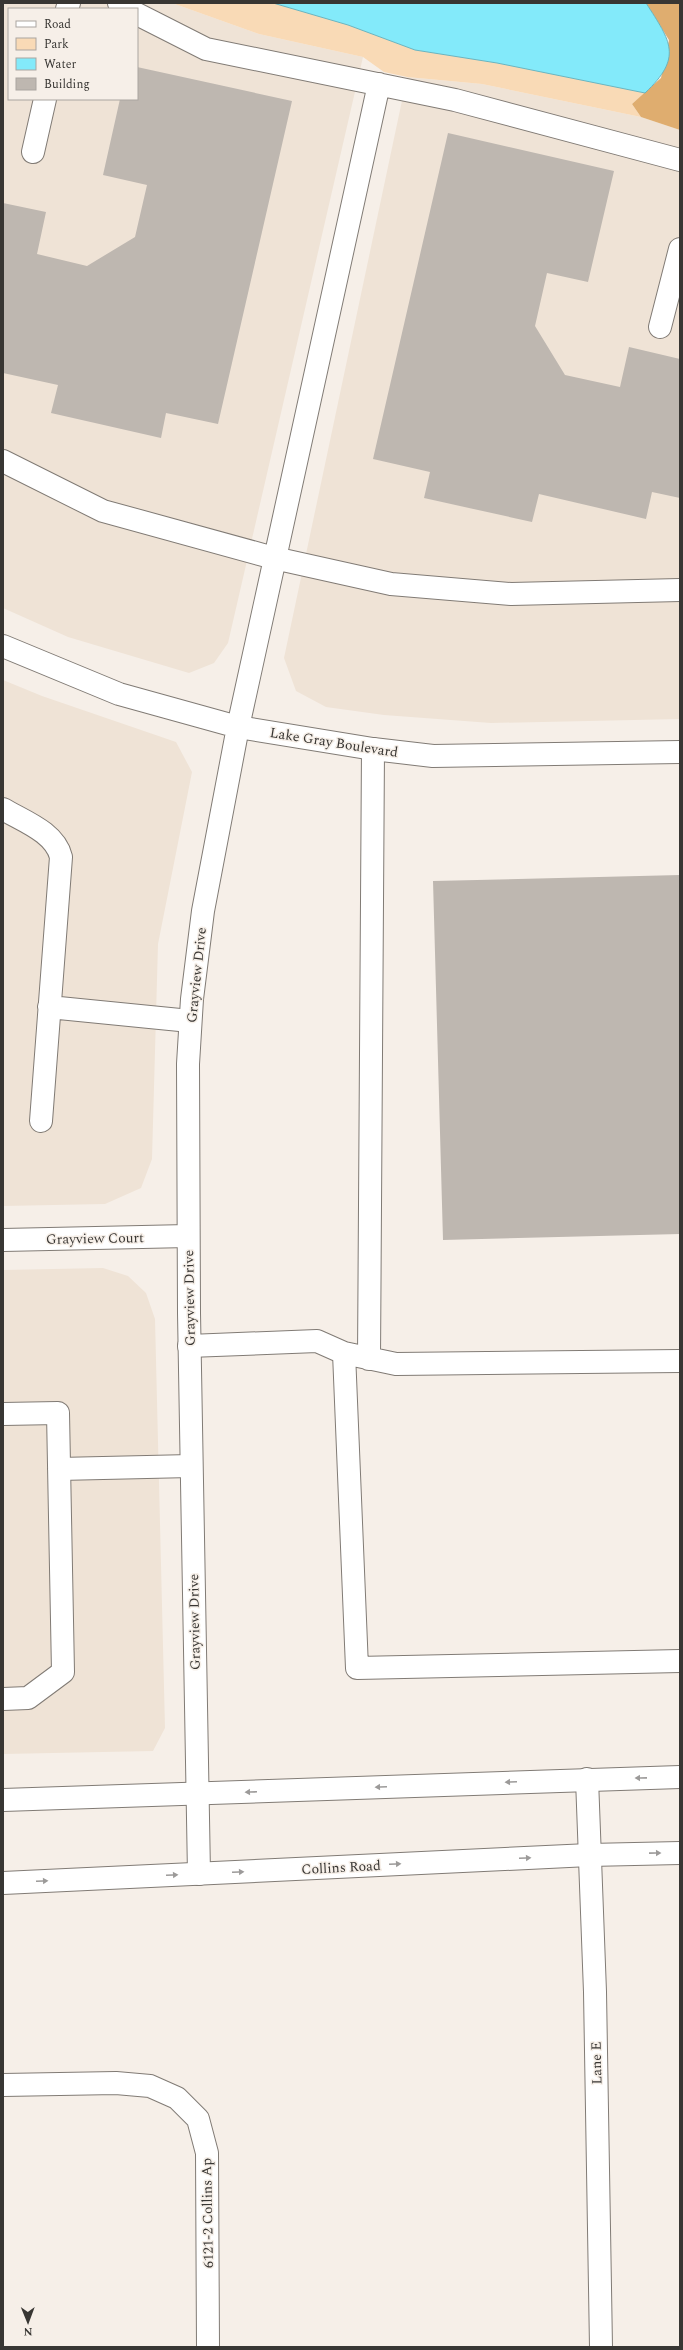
<svg xmlns="http://www.w3.org/2000/svg" width="683" height="2350" font-family="Spectral,serif">
	<style>
		.built { fill: #efe3d6; fill-rule: evenodd }
		.green { fill: #f9dab6 }
		.forest { fill: #dfad6f }
		.water { fill: #83eafa; stroke: #6cb4be }
		.building { fill: #beb7b0 }
		.lines { fill: none; stroke-linecap: round; stroke-linejoin: round }
		.lane-casing { stroke: #817b75; stroke-width: 24 }
		.street-casing { stroke: #817b75; stroke-width: 24 }
		.secondary-casing { stroke: #817b75; stroke-width: 24 }
		.lane { stroke: #fff; stroke-width: 22 }
		.street { stroke: #fff; stroke-width: 22 }
		.secondary { stroke: #fff; stroke-width: 22 }
		.oneway { fill: #9c9a99 }
		.labels { text-anchor: middle; stroke-width: 3; stroke-linejoin: round; paint-order: stroke }
		.street-label { font-size: 14px; fill: #383633; stroke: #f6efe8 }
	</style>
	<rect width="100%" height="100%" fill="#f6efe8"/>
	<path class="built" d="M3,3h169l87,31 104,23 -135,586 -14,20 -25,10 -121,-36 -65,-29zM9,9h128v90h-128z
		M407,77l75,7 159,33 39,13v589l-189,4 -107,-8 -58,-8 -30,-16 -12,-33z
		M3,680l39,16 134,46 16,30 -34,172 -6,215 -11,29 -36,16 -102,2z
		M103,1268l25,8 18,17 9,26 10,409 -12,23 -150,3v-484z"/>
	<path class="green" d="M172,3h101l75,22 67,25 82,13 148,30 -13,11 9,13 -159,-33 -75,-7 -23,-5 -21,-15 -104,-23z"/>
	<path class="forest" d="M646,3h34v127l-39,-13 -9,-13 29,-26 8,-38z"/>
	<path class="water" d="M273,3h373c25,39 37,54 -1,90l-148,-30 -82,-13 -67,-25z"/>
	<path class="building" d="M137,67l155,34 -74,323 -52,-11 -5,25 -110,-25 7,-28 -55,-12v-170l43,9 -9,42 50,12 48,-29 12,-52 -44,-10 17,-76h17z
		M448,133l166,38 -26,111 -41,-9 -12,53 30,49 55,12 9,-40 51,12v139l-28,-6 -6,27 -107,-25 -7,28 -108,-24 6,-26 -57,-13z
		M680,875v359l-237,6 -10,-359z"/>
	<g class="lines">
		<defs>
			<path id="lane" d="M119,3l10,6
				M67,9l2,-6
				M137,14l69,35 249,51 225,60
				M33,152l12,-53
				M660,327l20,-78
				M3,461l100,50 171,47 117,26 120,10 169,-4
				M238,727l141,-643
				M3,809c20,12 52,23 58,48l-20,264
				M49,1007l141,14
				M189,1346l128,-5 27,12 52,11 284,-3
				M344,1353l13,315 323,-7
				M369,1359l4,-610
				M3,1414l55,-1 5,259 -35,26 -25,1
				M59,1469l132,-3"/>
			<path id="street" d="M3,646l116,48 119,33 135,22 60,7 247,-4
				M3,1240l185,-4
				M587,1779l8,213 6,355
				M199,1874l-10,-561 -1,-249 4,-65 11,-88 35,-184
				M3,2085l113,-2 34,3 27,12 21,21 9,34 1,194"/>
			<path id="secondary" d="M3,1800l677,-23
				M3,1883l586,-28 91,-2"/>
		</defs>
		<use href="#lane" class="lane-casing"/>
		<use href="#street" class="street-casing"/>
		<use href="#secondary" class="secondary-casing"/>
		<use href="#lane" class="lane"/>
		<use href="#street" class="street"/>
		<use href="#secondary" class="secondary"/>
	</g>
	<defs><path id="oneway-solid" d="M-6-.8H1V-3.2L6.5 0L1 3.2V.8H-6Z"/></defs>
	<g class="oneway">
		<use href="#oneway-solid" transform="translate(641 1778) rotate(179)"/>
		<use href="#oneway-solid" transform="translate(511 1782) rotate(178)"/>
		<use href="#oneway-solid" transform="translate(381 1787) rotate(178)"/>
		<use href="#oneway-solid" transform="translate(251 1792) rotate(178)"/>
		<use href="#oneway-solid" transform="translate(655 1853) rotate(-1)"/>
		<use href="#oneway-solid" transform="translate(525 1858) rotate(-3)"/>
		<use href="#oneway-solid" transform="translate(395 1864) rotate(-3)"/>
		<use href="#oneway-solid" transform="translate(238 1872) rotate(-3)"/>
		<use href="#oneway-solid" transform="translate(172 1875) rotate(-3)"/>
		<use href="#oneway-solid" transform="translate(42 1881) rotate(-3)"/>
	</g>
	<g class="labels">
		<g class="street-label">
			<text transform="translate(334 742) rotate(9)" y="5">Lake Gray Boulevard</text>
			<text transform="translate(196 975) rotate(-84)" y="5">Grayview Drive</text>
			<text transform="translate(95 1238) rotate(-1)" y="5">Grayview Court</text>
			<text transform="translate(189 1298) rotate(-91)" y="5">Grayview Drive</text>
			<text transform="translate(194 1622) rotate(-91)" y="5">Grayview Drive</text>
			<text transform="translate(341 1867) rotate(-3)" y="5">Collins Road</text>
			<text transform="translate(596 2063) rotate(-91)" y="5">Lane E</text>
			<text transform="translate(207 2213) rotate(-91)" y="5">6121-2 Collins Ap</text>
		</g>
	</g>
	<rect width="683" height="2350" fill="none" stroke="#383633" stroke-width="8"/>
	<rect x="8" y="8" width="130" height="92" fill="#f6efe8" stroke="#aaa5a0"/>
	<rect x="16" y="21" width="20" height="6" fill="#ffffff" stroke="#aaa5a0"/>
	<text x="44" y="28" font-size="12" fill="#383633">Road</text>
	<rect x="16" y="38" width="20" height="12" fill="#f9dab6" stroke="#aaa5a0"/>
	<text x="44" y="48" font-size="12" fill="#383633">Park</text>
	<rect x="16" y="58" width="20" height="12" fill="#83eafa" stroke="#aaa5a0"/>
	<text x="44" y="68" font-size="12" fill="#383633">Water</text>
	<rect x="16" y="78" width="20" height="12" fill="#beb7b0" stroke="#aaa5a0"/>
	<text x="44" y="88" font-size="12" fill="#383633">Building</text>
	<g transform="translate(28 2322) rotate(179)" stroke="#f6efe8" stroke-width="3" paint-order="stroke">
	<path d="M0-3L7 15L0 10L-7 15Z" fill="#383633"/>
	<text y="-6" font-size="11" font-weight="bold" text-anchor="middle" fill="#383633">N</text>
	</g>
</svg>
